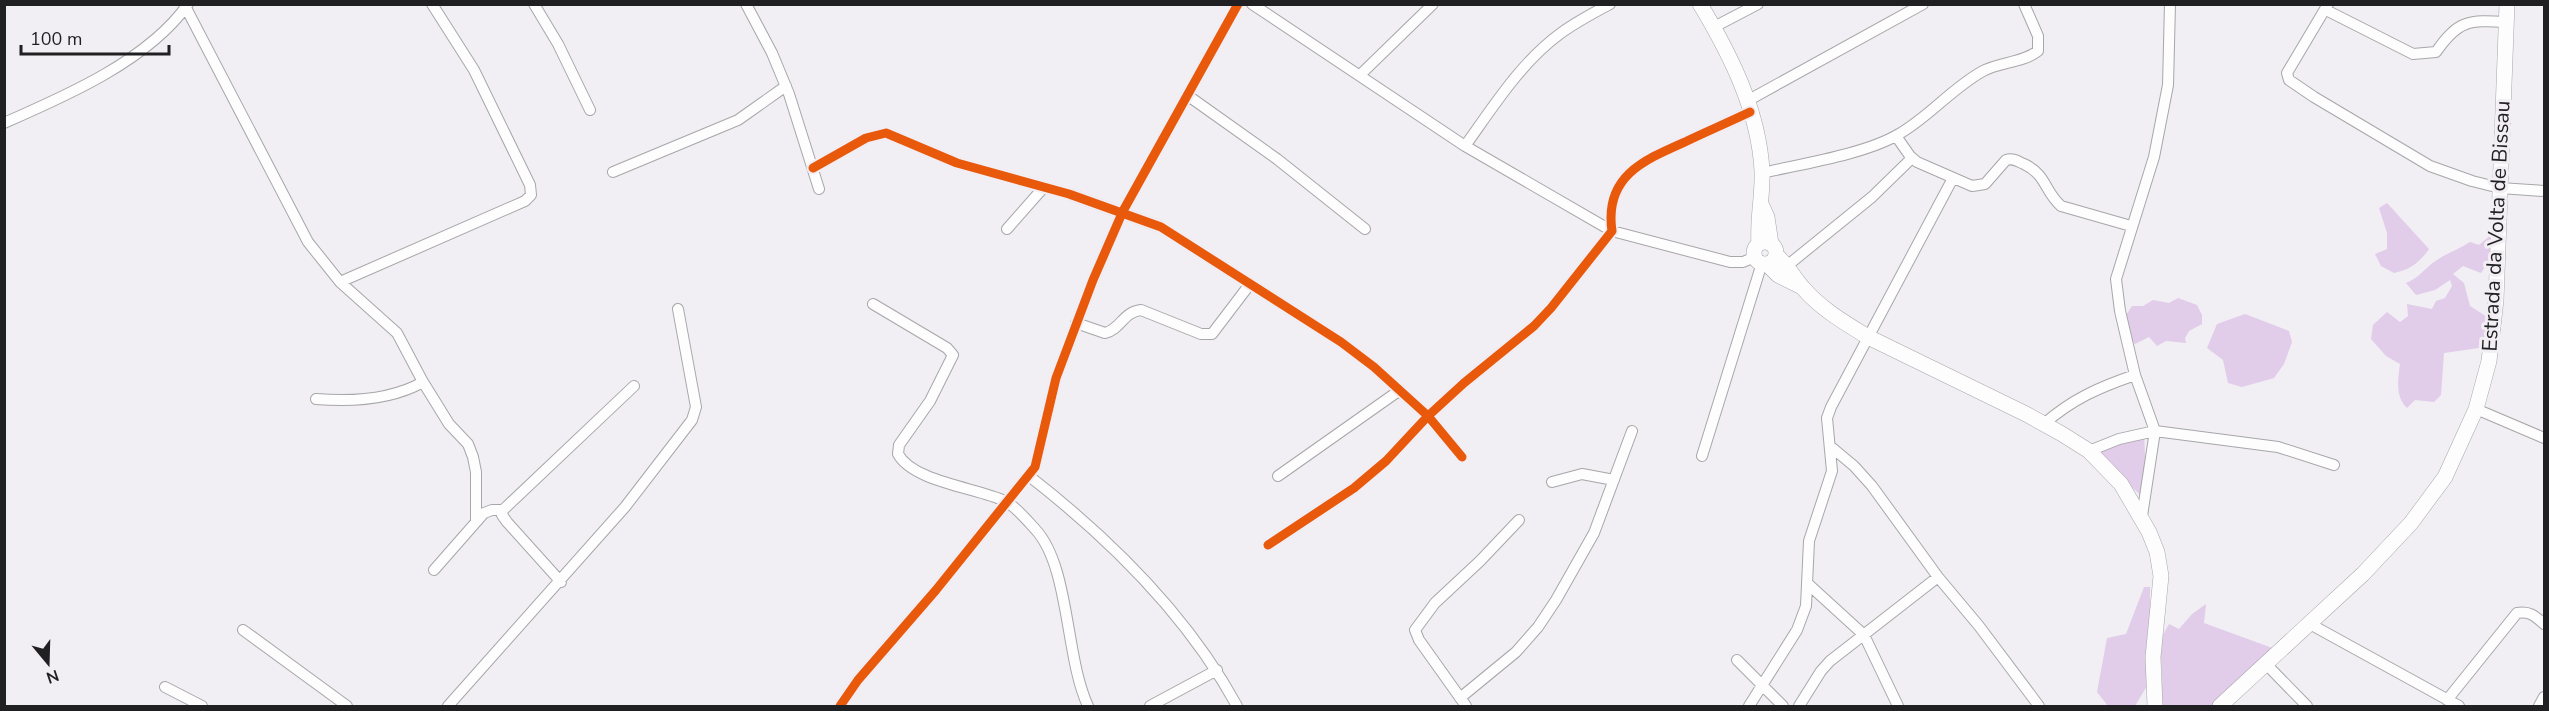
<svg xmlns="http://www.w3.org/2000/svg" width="2549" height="711" font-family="'Nunito Sans',sans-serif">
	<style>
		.green { fill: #e1ccea }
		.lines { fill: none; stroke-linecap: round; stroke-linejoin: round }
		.street-casing { stroke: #a7a6a9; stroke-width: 12 }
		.secondary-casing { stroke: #a7a6a9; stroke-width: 16 }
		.street { stroke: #fdfdfd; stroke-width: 10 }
		.secondary { stroke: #fdfdfd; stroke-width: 15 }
		.cycleway-casing { stroke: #f2eef4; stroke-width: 13 }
		.cycleway { stroke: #e8590c; stroke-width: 9 }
		.labels { text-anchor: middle; stroke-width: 6; stroke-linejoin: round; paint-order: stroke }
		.street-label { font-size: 21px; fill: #201f21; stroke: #f2eef4 }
	</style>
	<rect width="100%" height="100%" fill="#f1eff3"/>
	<path class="green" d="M2387,203l42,46c-9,13 -19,21 -35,24l-13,-7 -6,-12 12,-5v-16l-8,-25z
		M2494,232l2,18 -15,23 -18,-7 -10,8 11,9 6,23 19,12 -3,29 -42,6 -3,42 -7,7 -19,-2 -8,8c-12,-11 -9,-29 -7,-44l-14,-8 -15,-17 2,-14 14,-13 13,10 8,-6 -1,-12 25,5 4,-8 9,-3 7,-12 -2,-6 -15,10 -19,5 -10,-12c15,-6 18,-15 31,-23 10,-7 23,-11 33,-18l9,3z
		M2178,298l19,7 5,10v9l-13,7 -4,7 1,5 -20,-2 -9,5 -8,-9 -14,7 -3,-3 -6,-26 6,-9h11l10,-6 16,3z
		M2245,314l44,17 3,11 -8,22 -10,14 -32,9 -14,-4 -5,-23 -16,-12 10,-24z
		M2144,431l2,52 -3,14 -50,-43z
		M2144,587h6v94l-15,25h-27l-11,-14 10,-54 19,-4z
		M2206,604l-2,19 71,26 -63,57h-54l4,-30 -2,-36 9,-16 10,5 13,-15z"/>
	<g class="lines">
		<defs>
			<path id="street" d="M184,4l124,238 32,40 57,51 26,49c-32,18 -71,20 -107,17
				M534,4l24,40 32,66
				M746,4l26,49 17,41 30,95
				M1252,4l213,142 147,85 118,31h13l12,-5
				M2328,4l-41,69 2,7 25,17 116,69 42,15 28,7 44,3
				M2326,10l87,44 23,-2c22,-32 33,-32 70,-30
				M1714,27l44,-23
				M1360,75l73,-71
				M1187,95l90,64 88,70
				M1747,101l176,-97
				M4,123c62,-27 145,-63 184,-119
				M1896,136l14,20 7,6 55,24 13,-2 21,-24c7,-2 11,1 18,4 23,11 20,27 37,42l70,20
				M1465,146c28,-39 56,-84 96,-113 15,-11 32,-20 49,-29
				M813,168l53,-30 20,-5 71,30 112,31 92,33 180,115 33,25 54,49 34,41
				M613,172l125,-52 48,-34
				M1762,173c39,-9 104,-19 137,-39 30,-17 53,-46 84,-63 17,-9 39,-8 55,-20v-15l-14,-32
				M1007,229l37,-42
				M1788,265l84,-68 40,-39
				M340,282l185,-81 6,-6 -1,-10 -56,-115 -42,-66
				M873,304l74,44 6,7 -23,46 -31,44 -1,9c15,28 80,34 107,47 10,5 22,19 30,28 35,37 30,128 53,177
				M1076,323l29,10c16,-4 18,-21 36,-23l60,24h11l38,-50
				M423,382l26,42 19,20 5,13 3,15v50
				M2476,409l68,29
				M2044,424c28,-25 56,-37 91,-49
				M1830,446l24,20 18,20 66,91 41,49 60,80
				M2089,451l30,-12 36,-8 123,16 56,18
				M1702,456l60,-193
				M1029,476c81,63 159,140 208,230
				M1278,476l122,-86
				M1552,482l30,-8 32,6
				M2142,516l13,-85 -20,-56 -15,-64 -4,-32 38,-122 14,-72 2,-81
				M1268,545l86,-57 32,-27 42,-45 36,-33 70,-57 17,-18 61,-77c-8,-55 32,-71 75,-90 21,-10 42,-19 63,-29
				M434,570l50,-57 8,-3h11
				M561,582l-54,-60 -5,-7 1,-5 131,-124
				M1807,583l57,52 34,71
				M2310,624l149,82
				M243,630l104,76
				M1737,660l46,46
				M2266,664l41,42
				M165,687l37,19
				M1460,698l56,-46 22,-25 18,-27 38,-67 38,-102
				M2447,700l70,-87c13,-2 18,3 27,11
				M448,706l177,-199 67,-87 4,-13 -18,-98
				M840,706l18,-26 78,-90 99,-123 21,-89 37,-98 30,-69 115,-207
				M1150,706l67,-36
				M1466,706l-47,-66 -4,-10 20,-27 45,-42 39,-41
				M1749,706l48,-76 9,-24 3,-65 23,-70 -5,-53 4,-11 122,-229
				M1799,706l22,-35 9,-10 108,-84
				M2539,706l5,-9"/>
			<path id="secondary" d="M1700,4c30,50 59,107 62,167 1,25 -5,48 -3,73
				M1762,206l5,11 4,27
				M1754 253a11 11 0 1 1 22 0a11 11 0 1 1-22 0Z
				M1776,255c12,10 17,22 27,33 18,21 42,35 65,49l158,77 36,20 27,17 32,33 28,48 8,20 4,24 -8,81 2,49
				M1767,264l11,11 24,12
				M2220,706l143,-132 48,-51 34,-46 31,-68 13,-48 7,-61 11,-296"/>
		</defs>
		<use href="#street" class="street-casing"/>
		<use href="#secondary" class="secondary-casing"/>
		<use href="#street" class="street"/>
		<use href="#secondary" class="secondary"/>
		<defs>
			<path id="cycleway" d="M813,168l53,-30 20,-5 71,30 112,31 92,33 180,115 33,25 54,49 34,41
				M1268,545l86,-57 32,-27 42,-45 36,-33 70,-57 17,-18 61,-77c-8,-55 32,-71 75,-90 21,-10 42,-19 63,-29
				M840,706l18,-26 78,-90 99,-123 21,-89 37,-98 30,-69 115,-207"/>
		</defs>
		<use href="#cycleway" class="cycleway-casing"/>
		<use href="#cycleway" class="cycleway"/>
	</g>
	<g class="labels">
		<g class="street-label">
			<text transform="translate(2496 226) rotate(-87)" y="7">Estrada da Volta de Bissau</text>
		</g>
	</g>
	<rect width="2549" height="711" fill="none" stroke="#201f21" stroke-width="12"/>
	<g transform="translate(48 663) rotate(161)" stroke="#f2eef4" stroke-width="4.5" paint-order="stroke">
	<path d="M0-4.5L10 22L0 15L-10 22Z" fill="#201f21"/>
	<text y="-9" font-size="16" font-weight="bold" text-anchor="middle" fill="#201f21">N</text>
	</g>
	<path d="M21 45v9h148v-9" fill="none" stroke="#201f21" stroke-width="3"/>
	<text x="30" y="45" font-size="18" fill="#201f21" stroke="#f2eef4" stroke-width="4.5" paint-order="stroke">100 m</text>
</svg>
